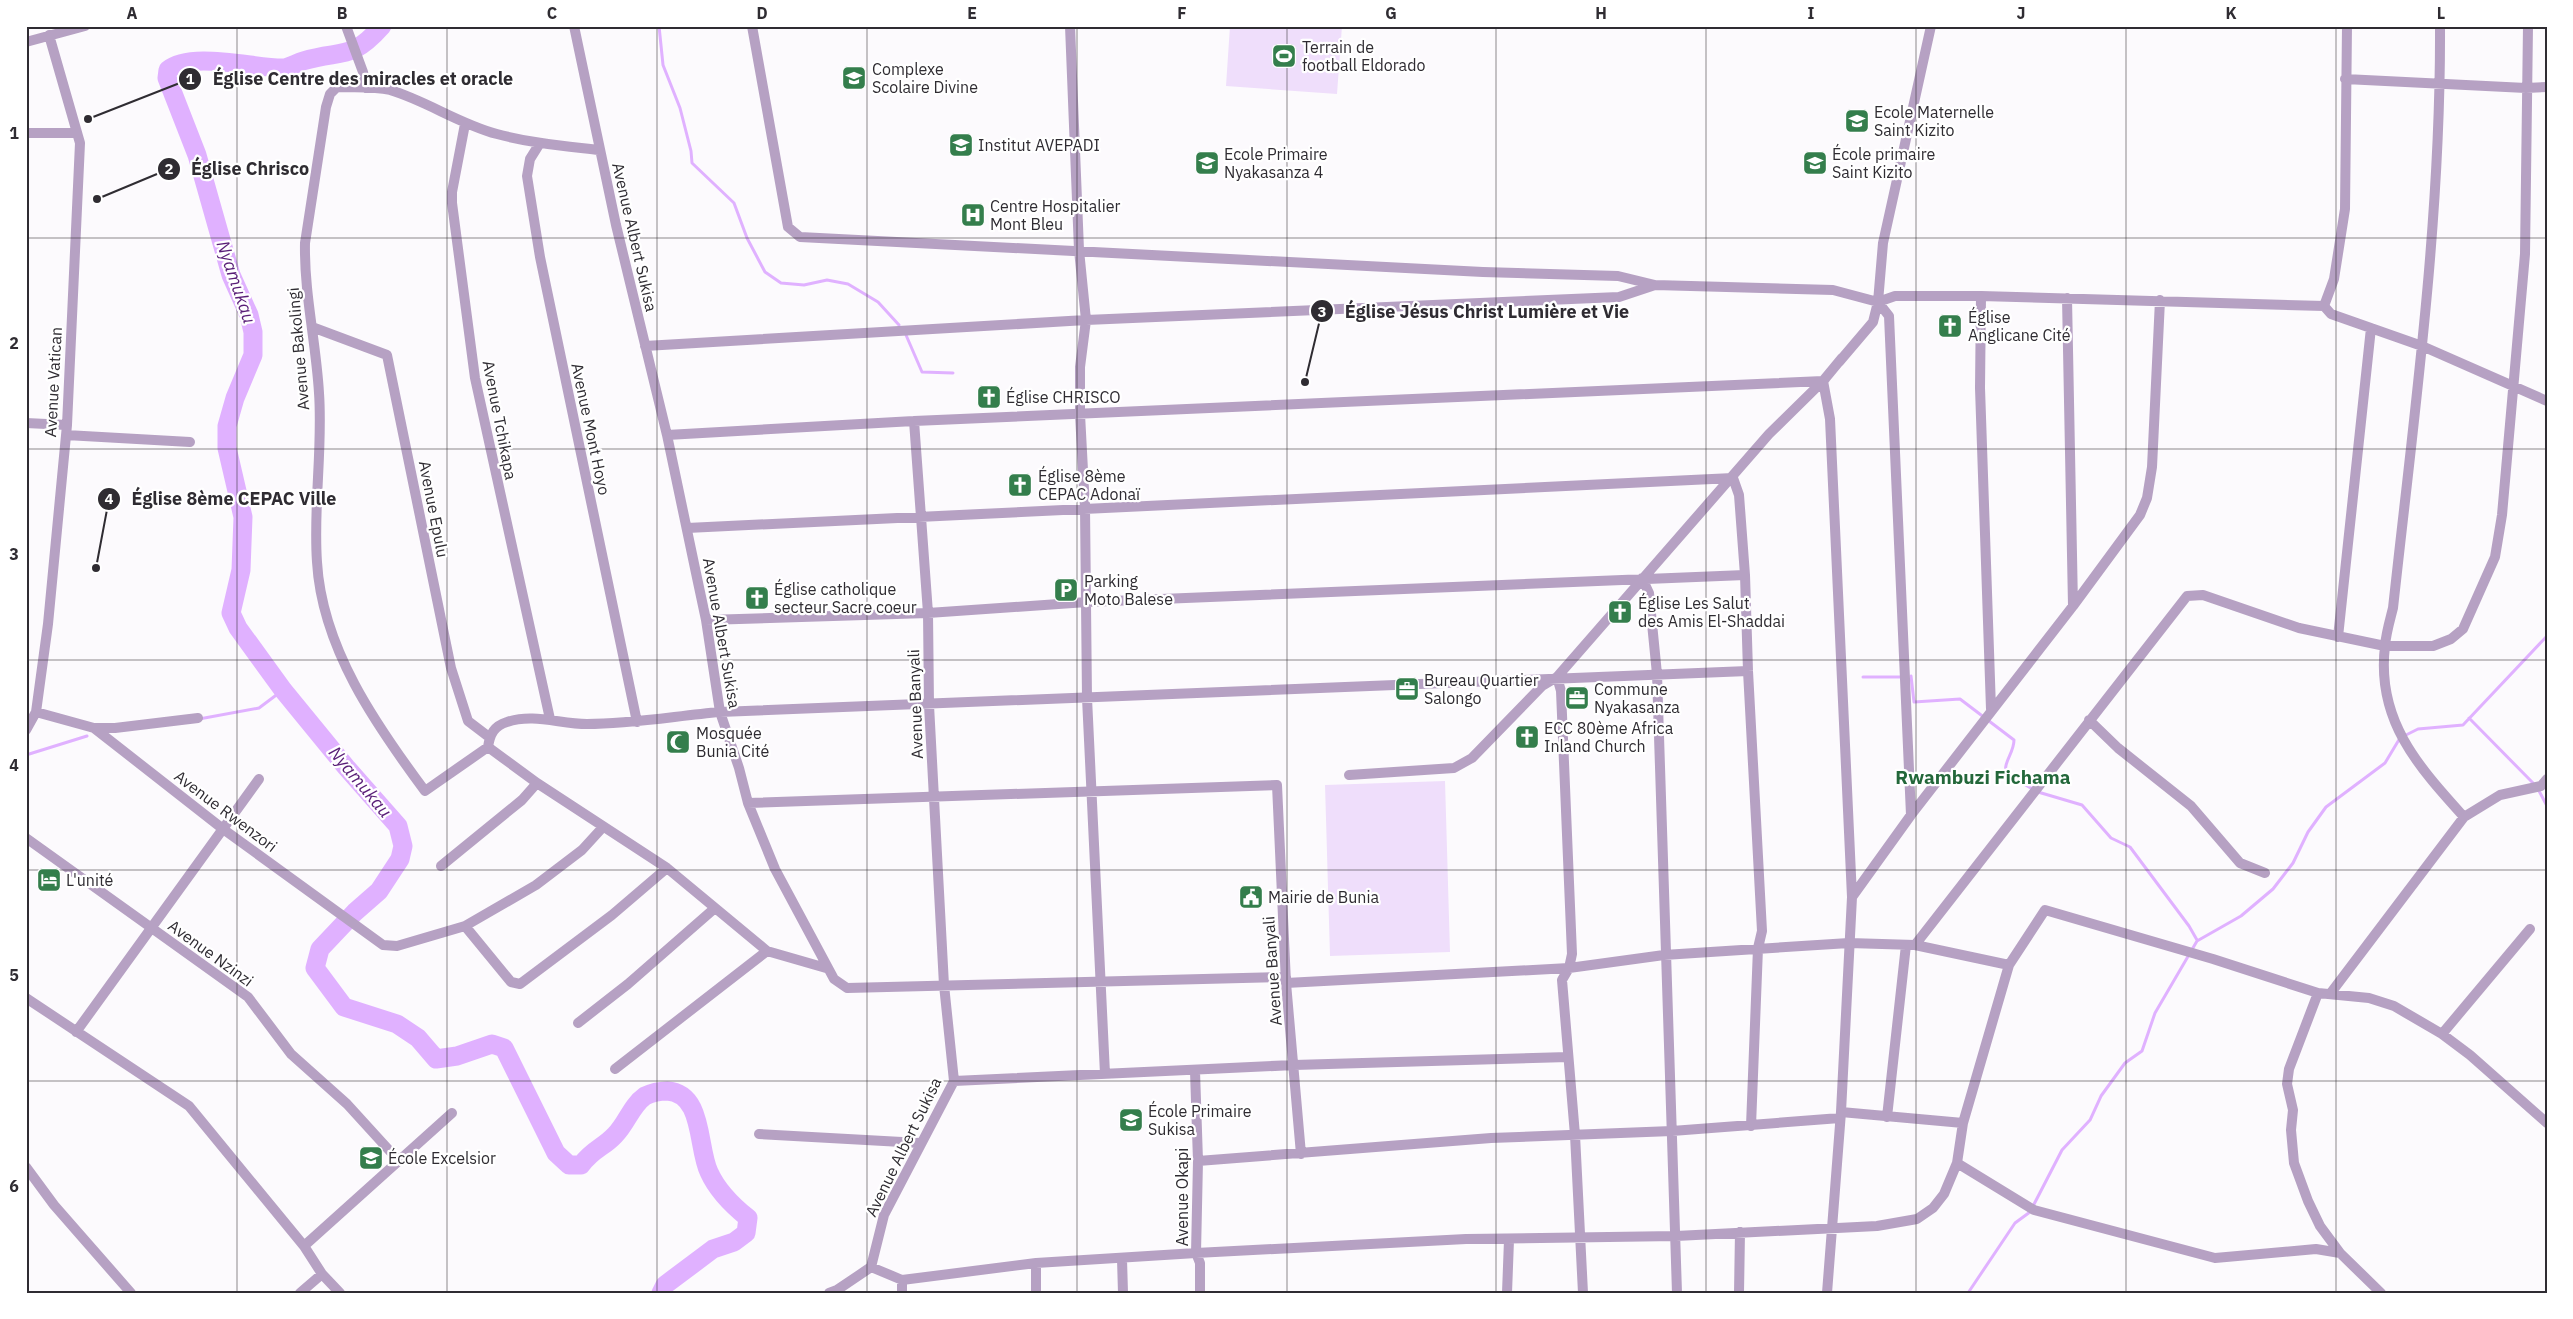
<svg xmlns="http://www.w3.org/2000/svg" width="2573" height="1319" font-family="'IBM Plex Sans',sans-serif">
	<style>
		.green { fill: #efdefb }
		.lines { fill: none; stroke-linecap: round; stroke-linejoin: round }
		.stream { stroke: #e0b1ff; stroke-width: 3 }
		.river { stroke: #e0b1ff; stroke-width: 19 }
		.minor { stroke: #b6a1c3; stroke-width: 10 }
		.grid { fill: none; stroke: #2f2c32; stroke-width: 1; stroke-opacity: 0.55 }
		.labels { text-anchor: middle; stroke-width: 4.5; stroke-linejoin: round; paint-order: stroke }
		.poi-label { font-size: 16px; fill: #2f2c32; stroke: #fff; text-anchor: start }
		.street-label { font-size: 16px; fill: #2f2c32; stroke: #fff }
		.water-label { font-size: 18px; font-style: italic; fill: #591e77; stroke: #fff }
		.quarter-label { font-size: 19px; font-weight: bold; fill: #23673a; stroke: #fff }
		.leader { fill: none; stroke: #2f2c32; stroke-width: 2 }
		.callout-dot { fill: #2f2c32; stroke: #fff; stroke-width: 2 }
		.mark-label { font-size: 15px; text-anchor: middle; font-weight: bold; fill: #fff }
		.callout-label { font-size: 18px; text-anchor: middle; font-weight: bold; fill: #2f2c32; stroke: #fff; stroke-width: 4.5; stroke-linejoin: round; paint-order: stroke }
		.neatline { fill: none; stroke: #2f2c32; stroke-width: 2 }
		.grid-label { font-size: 16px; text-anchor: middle; font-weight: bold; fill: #2f2c32 }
	</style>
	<rect width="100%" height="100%" fill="#fcfafd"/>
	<path class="green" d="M1230,26h112l-5,68 -111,-8z
		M1445,781l5,171 -120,4 -5,-171z"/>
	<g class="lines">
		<path class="stream" d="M659,26l4,39 17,43 11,43 1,12 42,40 13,35 18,34 16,11 23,2 23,-5 21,4 30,18 21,23
			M906,335l16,37 31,1
			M1911,676l3,26 46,-3 54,41c0,13 -11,22 -8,34l32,18 44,13 29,33 19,9 59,79 8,14
			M1863,677h38
			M2469,718l65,66
			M199,719l60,-11 24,-18
			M26,755l61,-19
			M2538,789l9,17
			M1968,1293l47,-70 15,-11 32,-62 28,-30 11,-24 24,-33 17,-12 13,-38 42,-72 44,-25 32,-27 20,-26 15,-31 18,-25 59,-44 15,-25 18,-9 45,-4 84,-89"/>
		<path class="river" d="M382,26c-32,36 -40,23 -79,35 -7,2 -14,7 -21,7 -29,0 -92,-17 -114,2l-1,8 30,77 34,120 18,40 4,17v23l-18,43 -8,28v22l16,69 -2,53 -10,43 7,15 45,62 63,77 52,59 5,20 -3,13 -21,32 -24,21 -35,37 -5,19 29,39 53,17 21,14 18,21 21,-3 35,-12 12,4 52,105 13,12h12c13,-17 22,-17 34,-30 12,-12 16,-29 30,-39 6,-3 16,-5 22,-5 37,2 30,56 42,81 8,18 24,34 39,46l-2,15 -12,9 -21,7 -48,36 -4,8"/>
		<path class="minor" d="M346,26l17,46 3,16
			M574,26l42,199 51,210 29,138 10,47 14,92 19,56 9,35 27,66 59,110 13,9 439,-11
			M752,26l36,201 12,10 683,35 135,4 37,9 178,5 45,12 17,-6h86l343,10 10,-27 11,-70 2,-183
			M1070,26l9,224 7,70 -6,47v47l5,94 2,190 18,376
			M26,42l59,-16
			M2345,79l181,9 21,-1
			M465,124l-13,68v11l23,175 75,341
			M26,133h50
			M540,143l-10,16 -3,17 13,81 97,465
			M599,150c-34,-4 -69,-7 -102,-16 -38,-10 -70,-33 -107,-44 -17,-4 -36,-2 -53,-3l-7,7 -4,13 -21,136c-1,50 11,99 14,150 4,56 -6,113 -2,169 5,86 59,163 108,229l63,-44c2,-13 6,-21 19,-25 26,-9 53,2 80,2 44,0 88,-8 133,-12l1028,-41
			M1981,296l-1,92 11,321
			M2067,298l6,308
			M1878,302l11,14 22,499
			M2324,306l7,8 91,32 125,55
			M312,327l75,28 64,313 17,53 21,16
			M645,346l441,-26 533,-23 36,-12
			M1839,362l34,-40 5,-20 5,-59 48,-217
			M1823,381l7,38 22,478 -11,215 -14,181
			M26,423l41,2
			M66,435l124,7
			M667,435l247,-14 909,-40 19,-23
			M1733,478l6,17 6,80 3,96 14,260 -4,17 -7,178
			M687,528l1046,-50
			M1642,578l7,15 8,81 20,619
			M706,620l222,-7 159,-11 658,-27
			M2338,637l33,-309
			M1557,677l4,14 11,263 -3,14 -7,12 13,155 8,158
			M36,712l58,16h21l83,-10
			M2089,720l29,28 73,58 49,57 25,10
			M94,728l129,101 160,116 14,1 68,-20 71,-41 46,-35 21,-23
			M26,730l10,-18 12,-88 19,-199 13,-282 -31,-108
			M488,747l49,36 130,85 100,83 59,17
			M1349,775l105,-7 18,-10 70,-72 15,-9 212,-243 56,-55
			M748,803l529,-18 9,198 15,171
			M2464,817l36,-22 41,-9 6,-7
			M26,838l222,159 43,57 56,50 51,56
			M441,866l81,-66 15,-17
			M1852,897l59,-82 162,-209 67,-91 7,-17 5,-31 8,-167
			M465,926l46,56 9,2 92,-69 55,-47
			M1915,945l272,-349 16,-1 96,33 86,18h48l18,-7 12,-10 32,-72 7,-42 23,-261 3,-228
			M1286,983l283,-15 95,-13 185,-12 66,2 94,20 36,-55 168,49 105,34 51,5 25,8 48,28 28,21 77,68
			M2318,993l-29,76 -2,15 6,26 -2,20 3,33 14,38 12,25 20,27 41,40
			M2330,994l134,-177c-46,-51 -88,-97 -79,-171 1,-13 5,-26 8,-38 21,-193 48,-387 47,-582
			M26,998l163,108 115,140 18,28 18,19
			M578,1023l50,-39 87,-76
			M76,1032l183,-253
			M2442,1034l88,-105
			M615,1069l152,-118
			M1195,1071l3,90 -2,92 4,10v30
			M954,1081l340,-16 274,-8
			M1841,1112l122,11
			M1887,1117l19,-172
			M759,1134l161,9
			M1198,1161l293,-23 181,-7 168,-13
			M1957,1163l77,47 181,48 101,-9 24,4
			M26,1167l28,38 77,88
			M304,1246l148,-133
			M1122,1259l1,34
			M871,1267l31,13 134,-17 160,-10 270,-14 210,-3 201,-10 40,-7 16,-11 11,-14 13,-31 6,-40 46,-158
			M902,1280v13
			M300,1293l22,-19
			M829,1293l8,-3 34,-23 13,-52 70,-134 -10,-96 -15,-280 -1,-92 -14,-192
			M1036,1293v-30
			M1507,1293l2,-53
			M1739,1293l1,-61"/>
	</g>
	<path class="grid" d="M237,26v1267M447,26v1267M657,26v1267M867,26v1267M1077,26v1267M1287,26v1267M1496,26v1267M1706,26v1267M1916,26v1267M2126,26v1267M2336,26v1267M26,238h2521M26,449h2521M26,660h2521M26,870h2521M26,1081h2521"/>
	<defs>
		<symbol id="stadium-square" viewBox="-11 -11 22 22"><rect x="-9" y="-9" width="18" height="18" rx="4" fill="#347e4c" stroke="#fff"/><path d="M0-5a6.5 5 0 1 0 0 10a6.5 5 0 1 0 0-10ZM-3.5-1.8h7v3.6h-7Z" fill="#fff"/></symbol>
		<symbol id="school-square" viewBox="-11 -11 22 22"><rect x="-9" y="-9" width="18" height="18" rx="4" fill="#347e4c" stroke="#fff"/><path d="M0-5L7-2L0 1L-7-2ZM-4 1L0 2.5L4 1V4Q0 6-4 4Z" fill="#fff"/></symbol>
		<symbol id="hospital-square" viewBox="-11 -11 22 22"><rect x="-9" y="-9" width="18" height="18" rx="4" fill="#347e4c" stroke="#fff"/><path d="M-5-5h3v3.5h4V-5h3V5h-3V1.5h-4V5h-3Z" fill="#fff"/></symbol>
		<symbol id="church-square" viewBox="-11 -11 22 22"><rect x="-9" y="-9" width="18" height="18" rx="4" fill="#347e4c" stroke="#fff"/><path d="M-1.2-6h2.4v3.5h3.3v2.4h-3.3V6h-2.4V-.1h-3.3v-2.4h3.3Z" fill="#fff"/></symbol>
		<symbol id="parking-square" viewBox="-11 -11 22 22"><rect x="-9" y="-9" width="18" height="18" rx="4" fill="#347e4c" stroke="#fff"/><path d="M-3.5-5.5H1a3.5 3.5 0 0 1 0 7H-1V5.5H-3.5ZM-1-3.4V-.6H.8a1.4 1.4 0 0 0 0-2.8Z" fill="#fff"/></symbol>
		<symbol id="office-square" viewBox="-11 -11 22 22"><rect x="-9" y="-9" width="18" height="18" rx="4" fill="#347e4c" stroke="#fff"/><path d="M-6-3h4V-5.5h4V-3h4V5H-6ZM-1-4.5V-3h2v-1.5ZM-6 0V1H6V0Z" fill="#fff"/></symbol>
		<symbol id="mosque-square" viewBox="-11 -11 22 22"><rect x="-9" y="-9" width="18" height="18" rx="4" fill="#347e4c" stroke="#fff"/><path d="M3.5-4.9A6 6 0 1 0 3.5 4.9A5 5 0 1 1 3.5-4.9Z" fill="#fff"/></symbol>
		<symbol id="hotel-square" viewBox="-11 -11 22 22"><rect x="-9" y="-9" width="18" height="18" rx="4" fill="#347e4c" stroke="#fff"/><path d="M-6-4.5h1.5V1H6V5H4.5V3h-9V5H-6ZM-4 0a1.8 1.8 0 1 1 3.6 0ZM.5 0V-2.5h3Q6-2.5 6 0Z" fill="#fff"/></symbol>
		<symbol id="civic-square" viewBox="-11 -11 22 22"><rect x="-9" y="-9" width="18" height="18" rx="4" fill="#347e4c" stroke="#fff"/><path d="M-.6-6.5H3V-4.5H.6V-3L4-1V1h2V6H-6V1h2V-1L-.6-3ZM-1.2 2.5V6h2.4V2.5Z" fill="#fff"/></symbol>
	</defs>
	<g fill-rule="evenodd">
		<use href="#stadium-square" x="1270" y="42" width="28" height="28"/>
		<use href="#school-square" x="840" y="64" width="28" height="28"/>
		<use href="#school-square" x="1843" y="107" width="28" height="28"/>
		<use href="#school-square" x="947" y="131" width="28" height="28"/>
		<use href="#school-square" x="1193" y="149" width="28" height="28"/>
		<use href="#school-square" x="1801" y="149" width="28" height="28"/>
		<use href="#hospital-square" x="959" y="201" width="28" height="28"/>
		<use href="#church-square" x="1936" y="312" width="28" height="28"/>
		<use href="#church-square" x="975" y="383" width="28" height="28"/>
		<use href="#church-square" x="1006" y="471" width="28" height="28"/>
		<use href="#parking-square" x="1052" y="576" width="28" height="28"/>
		<use href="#church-square" x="743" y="584" width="28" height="28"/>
		<use href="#church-square" x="1606" y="598" width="28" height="28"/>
		<use href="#office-square" x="1393" y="675" width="28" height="28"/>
		<use href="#office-square" x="1563" y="684" width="28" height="28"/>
		<use href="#church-square" x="1513" y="723" width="28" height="28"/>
		<use href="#mosque-square" x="664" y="728" width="28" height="28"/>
		<use href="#hotel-square" x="35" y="866" width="28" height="28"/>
		<use href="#civic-square" x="1237" y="883" width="28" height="28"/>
		<use href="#school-square" x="1117" y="1106" width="28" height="28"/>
		<use href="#school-square" x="357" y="1144" width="28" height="28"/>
	</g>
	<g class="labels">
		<g class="poi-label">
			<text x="1302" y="53">Terrain de<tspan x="1302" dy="18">football Eldorado</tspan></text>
			<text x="872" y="75">Complexe<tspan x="872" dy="18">Scolaire Divine</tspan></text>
			<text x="1874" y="118">Ecole Maternelle<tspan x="1874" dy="18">Saint Kizito</tspan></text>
			<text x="978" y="151">Institut AVEPADI</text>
			<text x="1224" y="160">Ecole Primaire<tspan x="1224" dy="18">Nyakasanza 4</tspan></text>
			<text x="1832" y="160">École primaire<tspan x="1832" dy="18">Saint Kizito</tspan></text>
			<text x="990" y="212">Centre Hospitalier<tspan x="990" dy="18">Mont Bleu</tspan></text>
			<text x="1968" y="323">Église<tspan x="1968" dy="18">Anglicane Cité</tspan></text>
			<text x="1006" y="403">Église CHRISCO</text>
			<text x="1038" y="482">Église 8ème<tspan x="1038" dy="18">CEPAC Adonaï</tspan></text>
			<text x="1084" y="587">Parking<tspan x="1084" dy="18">Moto Balese</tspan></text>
			<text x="774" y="595">Église catholique<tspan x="774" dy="18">secteur Sacre coeur</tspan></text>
			<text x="1638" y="609">Église Les Salut<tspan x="1638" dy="18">des Amis El-Shaddai</tspan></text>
			<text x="1424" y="686">Bureau Quartier<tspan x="1424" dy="18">Salongo</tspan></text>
			<text x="1594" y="695">Commune<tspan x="1594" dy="18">Nyakasanza</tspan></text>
			<text x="1544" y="734">ECC 80ème Africa<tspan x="1544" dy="18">Inland Church</tspan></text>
			<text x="696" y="739">Mosquée<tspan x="696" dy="18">Bunia Cité</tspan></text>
			<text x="66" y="886">L'unité</text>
			<text x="1268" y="903">Mairie de Bunia</text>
			<text x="1148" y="1117">École Primaire<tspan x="1148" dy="18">Sukisa</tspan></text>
			<text x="388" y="1164">École Excelsior</text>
		</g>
		<g class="street-label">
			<text transform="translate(635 237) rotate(77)" y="6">Avenue Albert Sukisa</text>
			<text transform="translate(298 349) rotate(-95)" y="6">Avenue Bakolingi</text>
			<text transform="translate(53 382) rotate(-87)" y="6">Avenue Vatican</text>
			<text transform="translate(500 420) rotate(79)" y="6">Avenue Tchikapa</text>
			<text transform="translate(591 429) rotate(78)" y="6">Avenue Mont Hoyo</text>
			<text transform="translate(434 509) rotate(79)" y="6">Avenue Epulu</text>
			<text transform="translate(722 633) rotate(80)" y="6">Avenue Albert Sukisa</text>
			<text transform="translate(915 704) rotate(-92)" y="6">Avenue Banyali</text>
			<text transform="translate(226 811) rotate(37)" y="6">Avenue Rwenzori</text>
			<text transform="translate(211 953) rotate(36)" y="6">Avenue Nzinzi</text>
			<text transform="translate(1272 971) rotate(-94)" y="6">Avenue Banyali</text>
			<text transform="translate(903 1147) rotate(-64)" y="6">Avenue Albert Sukisa</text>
			<text transform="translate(1182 1197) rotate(-90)" y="6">Avenue Okapi</text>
		</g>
		<g class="water-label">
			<text transform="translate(236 282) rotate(71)" y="6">Nyamukau</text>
			<text transform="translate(360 782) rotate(50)" y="6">Nyamukau</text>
		</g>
		<g class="quarter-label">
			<text x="1983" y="784">Rwambuzi Fichama</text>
		</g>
	</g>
	<path class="leader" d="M88 119L190 79M97 199L169 169M1305 382L1322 311M96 568L109 499"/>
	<g class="callout-dot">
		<circle cx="88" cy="119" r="5"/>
		<circle cx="97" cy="199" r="5"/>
		<circle cx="1305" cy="382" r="5"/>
		<circle cx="96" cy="568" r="5"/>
		<circle cx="190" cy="79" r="12"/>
		<circle cx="169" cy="169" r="12"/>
		<circle cx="1322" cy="311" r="12"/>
		<circle cx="109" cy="499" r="12"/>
	</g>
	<g class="mark-label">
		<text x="190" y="84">1</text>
		<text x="169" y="174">2</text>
		<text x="1322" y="317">3</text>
		<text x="109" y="504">4</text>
	</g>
	<g class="callout-label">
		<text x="363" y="85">Église Centre des miracles et oracle</text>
		<text x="250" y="175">Église Chrisco</text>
		<text x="1487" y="318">Église Jésus Christ Lumière et Vie</text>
		<text x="234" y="505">Église 8ème CEPAC Ville</text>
	</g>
	<rect width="2573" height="1319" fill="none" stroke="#ffffff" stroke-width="55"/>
	<rect x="28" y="28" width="2518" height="1264" class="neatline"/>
	<g class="grid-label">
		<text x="132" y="19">A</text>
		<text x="342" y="19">B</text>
		<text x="552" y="19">C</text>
		<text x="762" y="19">D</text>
		<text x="972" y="19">E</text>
		<text x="1182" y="19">F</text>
		<text x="1391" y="19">G</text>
		<text x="1601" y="19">H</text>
		<text x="1811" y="19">I</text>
		<text x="2021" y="19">J</text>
		<text x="2231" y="19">K</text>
		<text x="2441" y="19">L</text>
		<text x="14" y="139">1</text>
		<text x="14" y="349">2</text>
		<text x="14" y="560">3</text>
		<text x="14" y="771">4</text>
		<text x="14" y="981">5</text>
		<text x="14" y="1192">6</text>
	</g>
</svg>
